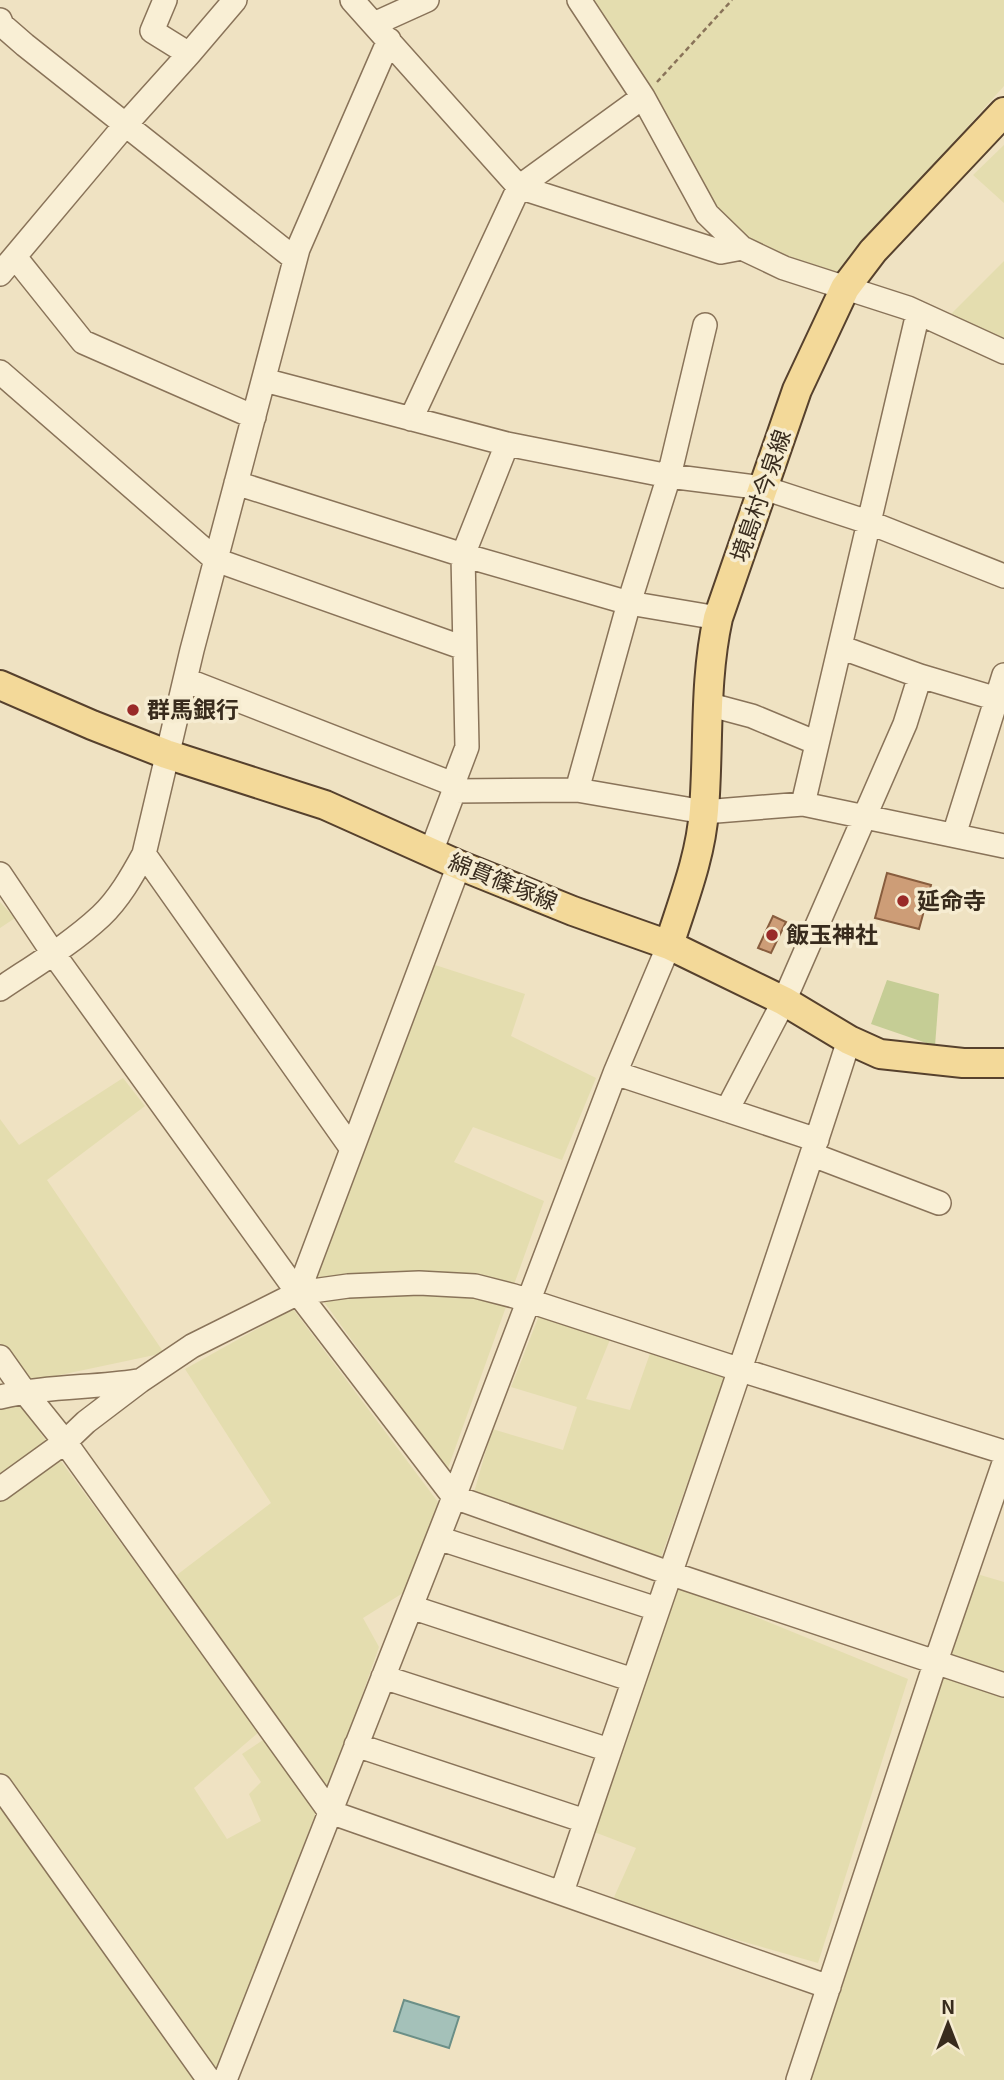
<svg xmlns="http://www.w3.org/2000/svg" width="1004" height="2080" font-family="Georgia,'Noto Sans JP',serif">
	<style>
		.farmland { fill: #e4ddaf }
		.green { fill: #c5cd95 }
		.water { fill: #a4c1b9; stroke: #6b8f87; stroke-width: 2 }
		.building { fill: #cd9d77; stroke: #885d3e; stroke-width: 2 }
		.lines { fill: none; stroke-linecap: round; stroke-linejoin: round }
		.minor-casing { stroke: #897359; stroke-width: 26 }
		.major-casing { stroke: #56412d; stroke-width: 32 }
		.path { stroke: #897359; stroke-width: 2.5; stroke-dasharray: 5 3.5; stroke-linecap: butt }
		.minor { stroke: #f9efd5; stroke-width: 23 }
		.major { stroke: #f3d999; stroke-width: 28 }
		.poi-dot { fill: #992a28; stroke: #f6ecd1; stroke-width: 2.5 }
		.labels { text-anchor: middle; stroke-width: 7; stroke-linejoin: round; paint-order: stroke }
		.street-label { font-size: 23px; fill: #382b1d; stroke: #f6ecd1 }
		.poi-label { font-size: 23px; font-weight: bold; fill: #382b1d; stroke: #f6ecd1; text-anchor: start }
	</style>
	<rect width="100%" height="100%" fill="#efe2c2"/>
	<path class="farmland" d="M582,0h422v86l-166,186 -92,-29 -34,-29z
		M1004,145v58l-31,-28z
		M1004,261v86l-57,-29z
		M0,902l15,16 -15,10z
		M429,963l96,31 -14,42 85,42 -34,82 -89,-33 -19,35 90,39 -97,270 -136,-187z
		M123,1078l22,28 -98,74 117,173 -137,29 -27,-39v-224l19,26z
		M542,1308l69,29 -25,62 44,11 23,-65 73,29 -66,186 -187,-64 19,-67 71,21 14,-43 -66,-20z
		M293,1309l145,193 -27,86 -48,30 16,29 -52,148 -158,-214 102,-78 -86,-134z
		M17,1401l242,331 -65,56 33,51 34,-18 -12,-27 12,-12 -19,-28 21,-14 53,72 -100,264 -216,-302v-370z
		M977,1574l27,8v498h-193z
		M675,1584l233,95 -90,284 -207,-59 25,-56 -47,-18z
		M0,1804l196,276h-196z"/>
	<path class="green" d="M887,980l52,14 -4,52 -64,-22z"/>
	<path class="water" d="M404,2000l55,17 -10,31 -55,-17z"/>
	<path class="building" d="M887,873l44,12 -12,44 -44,-11z
		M773,916l13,6 -15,31 -13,-5z"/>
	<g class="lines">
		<defs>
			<path id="minor" d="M165,0l-13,31 37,23
				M352,0l167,187 202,65 21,-4
				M579,0l64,97 64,117 35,34 42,20 124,40 96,44
				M0,20l2,5 23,20 270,214
				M374,24l53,-24
				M15,257l68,85 171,75
				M0,274l126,-150 63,-70 46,-54
				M0,372l216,188 248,88
				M264,380l243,64 162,32 95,12 104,34 136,54
				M411,419l108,-232 124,-90
				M236,483l227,72 166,48 89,15
				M840,647l80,29 84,25
				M189,681l264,103
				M707,704l45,12 65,27
				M577,790l52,-187 40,-127 36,-151
				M454,791l123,-1 127,22 99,-8 201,42
				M803,804l115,-491
				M954,835l50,-160
				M431,852l23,-61 -1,-7 14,-37 -4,-192 44,-111
				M144,854l208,295
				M0,874l53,79 245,340 156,204 215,76 335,112
				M0,989c34,-23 71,-45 101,-73 18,-17 31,-40 43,-62l48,-204 106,-401 91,-209
				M615,1073l202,67
				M727,1110l57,-109 121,-277 15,-48
				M813,1155l126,48
				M298,1293l161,-428
				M0,1357l24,34 41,51 265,370 499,175
				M0,1397c45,-11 92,-9 137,-16
				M0,1489l65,-47 21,-20 54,-41 52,-35 106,-53 50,-7 71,-3 56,3 39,10 227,74 263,82
				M438,1538l219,71
				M411,1607l222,73
				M383,1677l226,73
				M356,1745l229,76
				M0,1786l209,294
				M562,1892c95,-284 196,-567 287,-852
				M225,2080l229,-583 161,-424 54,-128
				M798,2080l138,-419 68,-198"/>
			<path id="major" d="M0,685l92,40 74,29 159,51 134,60 114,46 96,34 115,56 65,39 31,14 83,9h41
				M669,945c14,-44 32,-89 35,-135 5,-64 0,-129 14,-192l79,-228 48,-102 28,-37 131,-139"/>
		</defs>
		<use href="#minor" class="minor-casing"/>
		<use href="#major" class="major-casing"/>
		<path class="path" d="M657,82l75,-82"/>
		<use href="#minor" class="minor"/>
		<use href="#major" class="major"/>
	</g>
	<g class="poi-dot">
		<circle cx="133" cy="710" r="7"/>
		<circle cx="903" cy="901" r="7"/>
		<circle cx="772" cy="935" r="7"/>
	</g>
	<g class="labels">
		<g class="street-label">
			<text transform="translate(761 496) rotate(-71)" y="8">境島村今泉線</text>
			<text transform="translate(503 882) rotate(22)" y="8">綿貫篠塚線</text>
		</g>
		<g class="poi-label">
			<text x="147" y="718">群馬銀行</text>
			<text x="917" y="909">延命寺</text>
			<text x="786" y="943">飯玉神社</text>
		</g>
	</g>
	<g transform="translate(948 2024)" stroke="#f6ecd1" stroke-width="5" paint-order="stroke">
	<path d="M0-5L12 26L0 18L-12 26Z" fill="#382b1d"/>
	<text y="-10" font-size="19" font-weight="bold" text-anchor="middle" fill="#382b1d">N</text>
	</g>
</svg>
